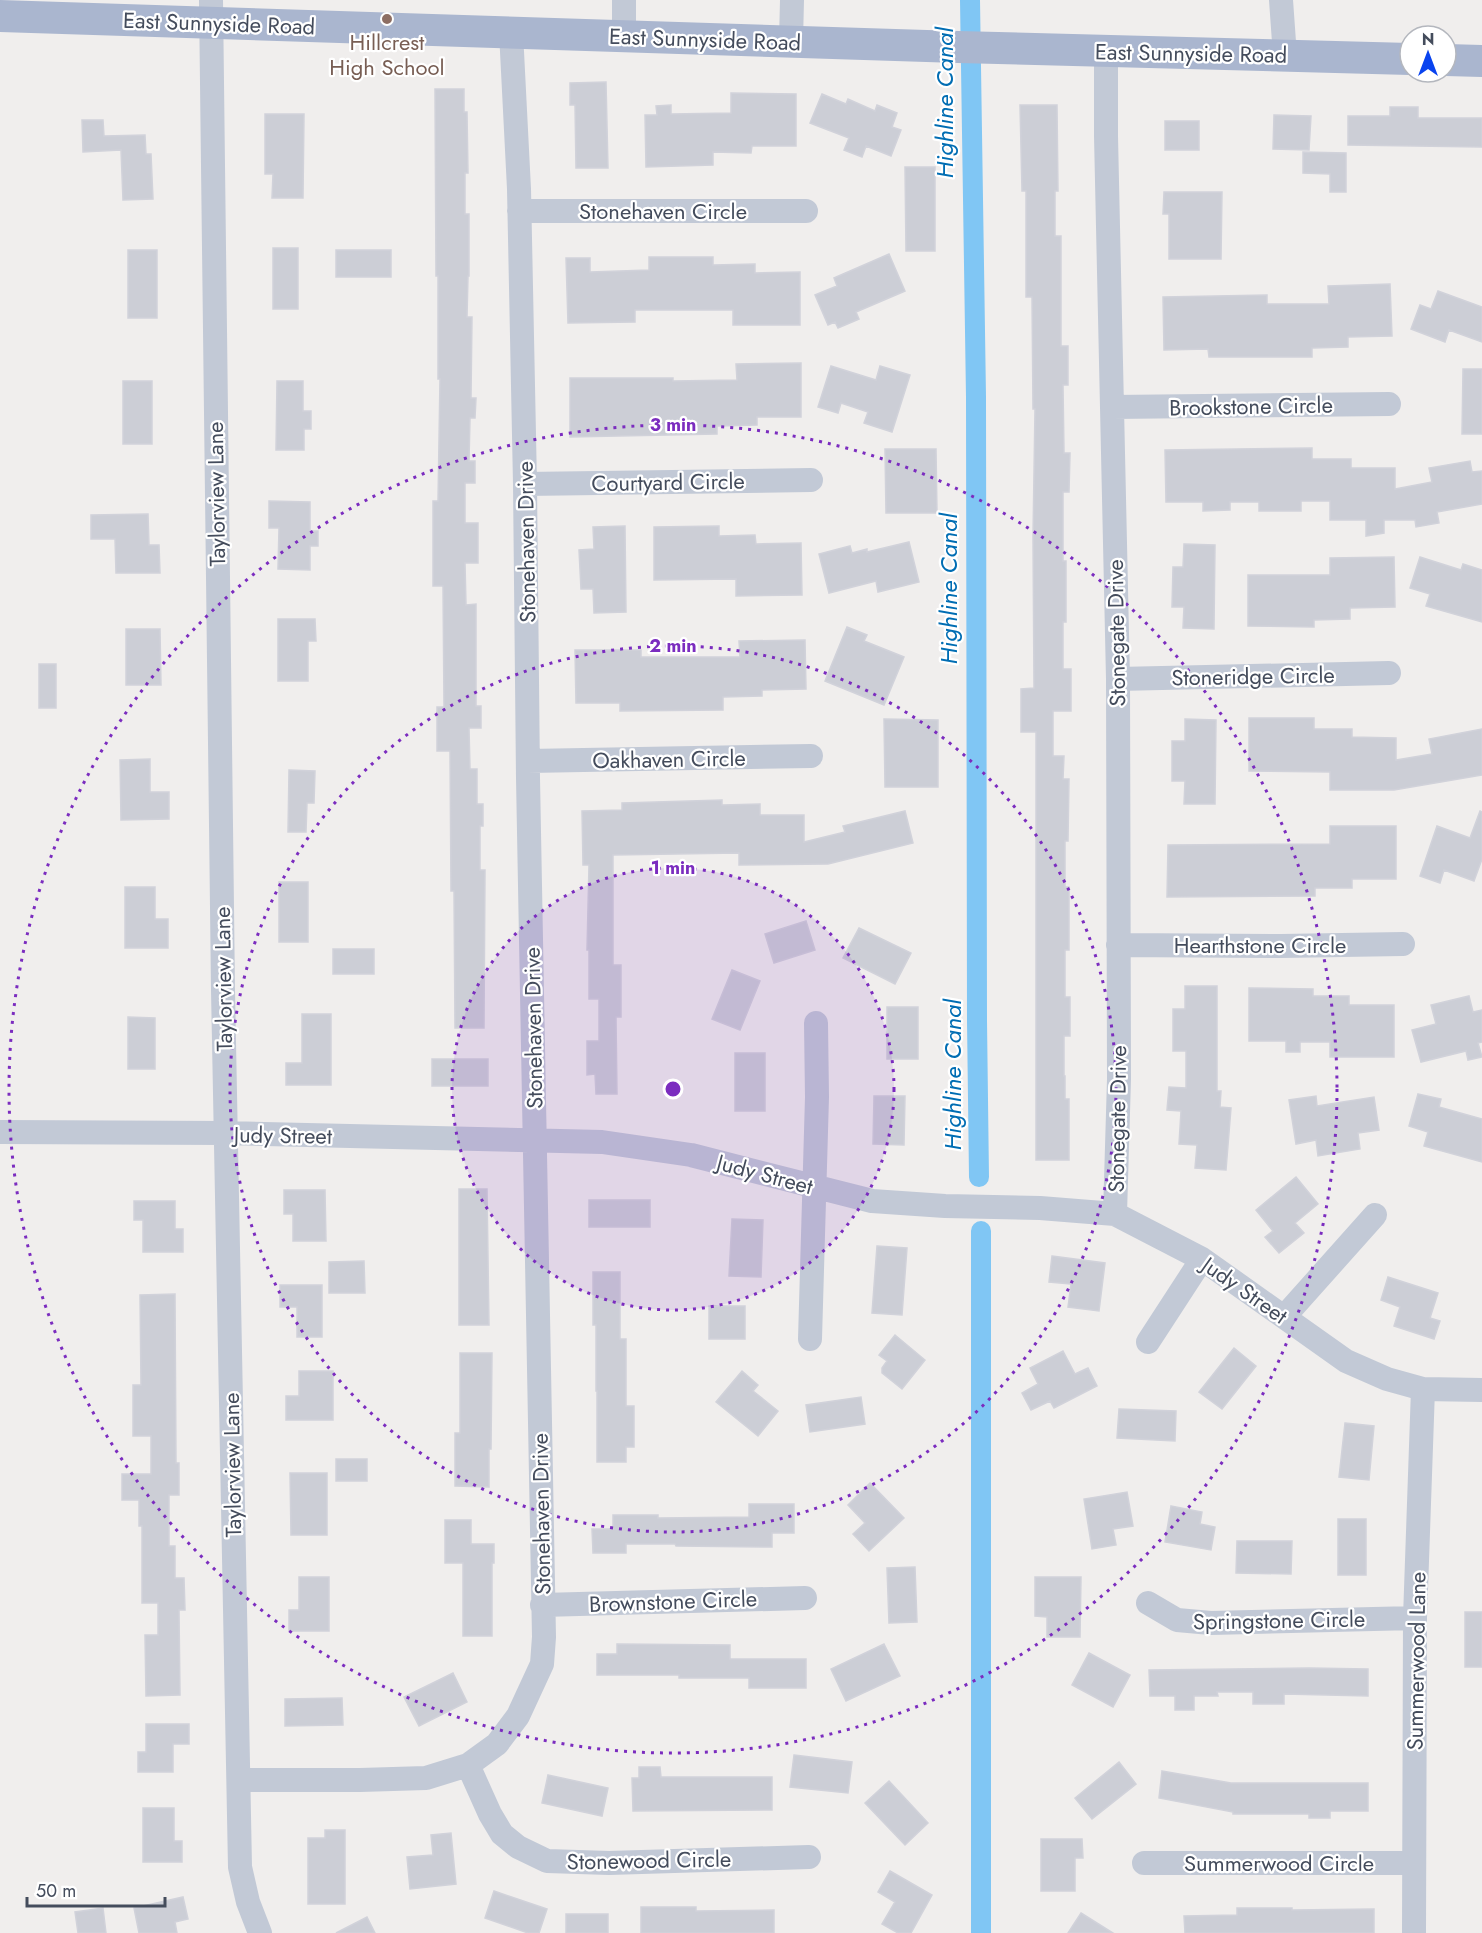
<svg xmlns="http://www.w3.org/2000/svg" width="1482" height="1933" font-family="Jost,sans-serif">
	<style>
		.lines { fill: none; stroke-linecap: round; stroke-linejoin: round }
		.canal { stroke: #80c6f4; stroke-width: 20 }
		.building { fill: #ccced6; stroke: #d1d2da; stroke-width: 1.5 }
		.minor { stroke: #c2c9d6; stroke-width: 24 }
		.major { stroke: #aab6cf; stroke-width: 32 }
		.ring { fill: none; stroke: #7b2cbf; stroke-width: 3; stroke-dasharray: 3 6 }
		.education-dot { fill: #8d6e63; stroke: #fff; stroke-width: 2 }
		.labels { text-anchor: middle; stroke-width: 4.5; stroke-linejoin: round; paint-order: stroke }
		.street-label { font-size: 22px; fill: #444c5c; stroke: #fff }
		.education-label { font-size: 22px; fill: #785e54; stroke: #fff }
		.water-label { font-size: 24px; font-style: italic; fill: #006db3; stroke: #fff }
		.centre { fill: #7b2cbf; stroke: #fff; stroke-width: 3 }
		.ring-label { font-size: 18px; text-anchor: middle; font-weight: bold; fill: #7b2cbf; stroke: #fff; stroke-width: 4.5; stroke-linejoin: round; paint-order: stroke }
	</style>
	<rect width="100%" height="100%" fill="#f0eeed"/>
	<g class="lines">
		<path class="canal" d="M970,0l6,397 1,624 2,156
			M981,1231v702"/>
	</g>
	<path class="building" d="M606,82l2,86h-32l-1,-63h-5v-22z
		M435,89h29v23h3l1,61h-3v41h4v62h-1l-1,41h5l-1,81h5l-1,20h-5l-1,43h6v22h-10v40h13v40h-13l1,42 10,-1v102h5v22h-12l1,41h7v35h6v22h-3v44h5l-1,158h-29l-1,-137h-3l-1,-140h-13v-44h7l-1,-121h-10v-85h5l2,-122h-2v-103h-2z
		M731,93l65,1v52h-44l-1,7 -38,-1v13l-67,2 -1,-52h12l-1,-9 15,-1v9l60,-1z
		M822,94l24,10 2,-5 27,12 2,-6 20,8 -5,14 9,3 -10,26 -25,-10 -4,11 -18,-7 5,-12 -39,-15z
		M1020,105h37l1,86h-3v45h6v110h7v39h-5l1,68h6l-1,39h-6v69h3v61h-3v47h8v42h-18v45h11l-1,23h6l-1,62h-3v46h4v63h-4v47h5v39h-6v40h1v23h4v61h-33v-428h-15v-43l13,-1 -1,-151 2,-128h-2l-1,-112h-6v-106h-4z
		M1390,107h28v11h64v29l-134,-2v-29h42z
		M265,114h39l-1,84h-31l1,-24h-8z
		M1274,115l37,1 -2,34 -36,-1z
		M82,120h21l1,16 41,-1 1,19h5l2,45 -30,1 -2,-50 -38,2z
		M1165,121h34v29h-34z
		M1303,152l43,1v39h-16v-18l-27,-1z
		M905,167h30v84h-29z
		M1164,192h58l-1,67h-52v-45h-6z
		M273,248h25v61h-25z
		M128,250h29v68h-29z
		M336,250h55v27h-55z
		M889,254l16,37 -49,21 3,7 -21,9 -3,-6 -7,3 -13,-30 22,-9 -3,-8z
		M649,257h64v8l42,-1v9l45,-1v53h-67v-15h-98v12l-67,1 -2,-65h24v14l59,-2z
		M1390,284l2,52 -44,1v10l-36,1v9h-103l-1,-8 -44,1 -1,-53 104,-2v9h62l-1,-18z
		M1438,291l44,16v35l-33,-12 -4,12 -34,-13 9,-24 11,4z
		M801,363v54h-44v8l-40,1v8l-147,3v-59h103v3l64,-1 -1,-16z
		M831,366l45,14 4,-14 30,9 -18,57 -28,-9 4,-11 -27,-9 -3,10 -20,-6z
		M1463,369h19v65h-20z
		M123,381h29v63h-29z
		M277,381h26v30h8v18h-7v21h-28z
		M1312,448v11h39v9h44v21l37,-7 -3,-14 41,-7 2,11 10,-1v33l-45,8 2,11 -23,4 -1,-7h-31v13l-18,3v-16h-36v-19h-29v10h-42v-9h-29v8l-27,1v-9h-37l-1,-52z
		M885,449h51l1,64h-51z
		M269,501l41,1v29h8v15h-8v24l-32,-1 1,-41h-10z
		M148,514l1,31h10l1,28h-44l-1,-34h-24v-24z
		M625,526l1,86 -32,1 -1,-24h-12l-2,-39 15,-1 -1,-22z
		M719,526v10l36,-1 1,9 45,-1 1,52 -66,1v-17l-82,1v-53z
		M909,542l10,40 -41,10 -2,-11 -47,12 -10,-39 31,-8 2,7 15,-4v3z
		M1184,544l31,1 -1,84 -31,-1 1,-21h-12l1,-40h10z
		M1394,557l1,50 -45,1v11l-36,1v7l-66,-1v-51h82v-17z
		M1420,557l41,13 2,-6 19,6v52l-56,-16 4,-12 -20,-6z
		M278,619h37l1,22h-8v40h-30z
		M847,627l20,8 -3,6 40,16 -20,48 -59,-24z
		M126,629h34l1,56h-35z
		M805,640l1,49 -44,1v6l-39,1v13l-103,1v-8h-44l-1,-53h66v7h99l-1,-16z
		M39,664h17v44h-17z
		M1249,718h65v11h38v8l44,1v22l36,-6 -3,-15 53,-10v46l-88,15h-64v-18l-81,-1z
		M884,719l54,1v67h-53z
		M1185,719l31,1 -1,84h-31l1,-23h-13v-40h13z
		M150,759v33h19v27l-48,1 -1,-60z
		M289,770l26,1 -1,32h-7l-1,29h-18z
		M722,800v5l38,-1v11h44v27l41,-10 -2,-6 62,-15 8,32 -85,21 -89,1v-12l-126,2v110h8v52h-5l1,77h-21l-1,-20 -8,1v-34h12v-42h-10v-49h-2l2,-85h-6l-1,-54 40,-1v-7z
		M1480,811l2,1v47l-8,22 -30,-11 -4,13 -20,-7 17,-50 33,12z
		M1330,826h66v53h-44v9h-37v8l-148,1 1,-52 162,-1z
		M279,882h29v60h-29z
		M125,887h30v32h13v29h-43z
		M806,921l9,29 -41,13 -9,-29z
		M859,928l52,25 -16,31 -52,-26z
		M333,949h41v25h-41z
		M732,970l28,11 -20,49 -28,-11z
		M1185,986h32v105h4l-1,16 11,1 -5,62 -31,-2 2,-23 -18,-1 2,-33 -14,-1 2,-23 17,1v-37h-13v-42h12z
		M1249,988l64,1v7h36v9h45v52h-64v-15h-30v10h-14v-11h-37z
		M1469,996l4,16 9,-2v32l-4,1 4,14 -14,3 -2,-9 -45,11 -9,-32 24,-6 -5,-19z
		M887,1007h31v52h-31z
		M302,1014h29v71h-45v-22h16z
		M128,1017l27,1v51h-27z
		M735,1053h30v58h-30z
		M432,1059h56v27h-56z
		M1418,1094l23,5 -2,8 43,12v43l-58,-16 4,-14 -19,-6z
		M874,1096h31l-1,49 -31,-1z
		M1316,1096l1,10 57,-9 5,33 -21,3 2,16 -42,7 -2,-16 -20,4 -7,-44z
		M1296,1177l22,27 -23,19 9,10 -25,20 -14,-16 8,-6 -17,-21z
		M459,1189h28l2,136h-30z
		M284,1190h41l1,51h-33v-27h-9z
		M589,1200h61v27h-61z
		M134,1201h41v28h8v23h-40v-32h-9z
		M732,1219l31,1 -2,57 -32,-1z
		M877,1246l30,2 -5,67 -30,-2z
		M1052,1256l53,7 -6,48 -31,-4 3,-23 -22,-2z
		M364,1261l1,32h-36v-31z
		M593,1272h27v67h6v67h8v41h-8v15h-29v-71h-1v-66h-3z
		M1388,1277l50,16 -8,25 10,3 -6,18 -40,-13 6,-19 -19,-7z
		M280,1285h42v52h-25v-30h-17z
		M175,1294l1,169h3v32h-10v51h6v32h9l1,32h-6l1,85 -34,1 -1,-61h13v-32h-16v-77h-3v-26h-17v-26h29v-38h-18v-51h8l-1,-90z
		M709,1306h36v33h-36z
		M895,1335l30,25 -23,29 -20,-16v-5l5,-7 -8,-6z
		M1234,1348l22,18 -34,43 -23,-17z
		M1063,1351l12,23 13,-6 9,18 -43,22 -4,-7 -19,9 -9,-17 16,-9 -8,-16z
		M460,1353h32l-1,96h-2v38l-34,-1v-53h5z
		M299,1371h34v49h-47v-24h13z
		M742,1371l16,14 -5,6 25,20 -20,25 -42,-34z
		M861,1397l4,27 -55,8 -4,-27z
		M1119,1409l57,2 -1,30 -58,-3z
		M1345,1423l29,3 -5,54 -30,-3z
		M336,1459h31v22h-31z
		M290,1473h37v62h-36z
		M870,1483l34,35 -35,33 -16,-17 12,-11 -17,-18z
		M1127,1492l6,34 -20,3 3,16 -24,4 -8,-50z
		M749,1504h45v29h-22v14l-96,-1 -1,-2h-49v9h-33l-1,-24h21v-14h45v3l91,-1z
		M1171,1506l31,6 -2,12 15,3 -4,23 -46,-8z
		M1338,1519h28v56h-28z
		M445,1520h26v24h23v19h-2v73h-29v-73h-18z
		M1237,1541h55l-1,33 -55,-1z
		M915,1567l2,55 -28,1 -2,-55z
		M299,1577h30v54h-40v-21h10z
		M1035,1577h46l-1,60h-33v-20l-12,-1z
		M1465,1612h17v55h-17z
		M617,1644l113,1v14h76v29h-57v-10h-70v-3h-82v-21h20z
		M884,1644l16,32 -54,25 -15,-32z
		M1089,1653l41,22 -17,32 -41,-22z
		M1309,1668l59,1v27l-84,-2v10h-31v-12h-36l1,4h-24v14h-19v-14h-25l-1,-26z
		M453,1673l14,29 -48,24 -15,-29z
		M342,1698l1,27 -58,1v-27z
		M146,1724h43v20h-16v28h-35v-20h8z
		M794,1755l58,7 -4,31 -58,-6z
		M1119,1762l17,22 -44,35 -17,-21z
		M639,1767h21l1,10h111v33l-139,1 -1,-33h7z
		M1162,1771l69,12h137v28h-38v7h-21v-4h-76v-2l-74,-14z
		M548,1775l60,13 -6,28 -60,-13z
		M889,1781l39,42 -23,22 -40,-42z
		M143,1808h31v33h8v21h-39z
		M325,1830h20v74h-37v-66h17z
		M451,1833l5,51 -46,5 -3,-32 26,-2 -2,-20z
		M1041,1839h41l1,19h-8v33h-34z
		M890,1871l42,24 -21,38h-13l-16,-9 13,-22 -17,-10z
		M494,1891l53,18 -8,24h-11l-43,-15z
		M183,1897l5,22 -13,3 2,11h-38l-5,-25z
		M641,1907h55v4l78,-1v23h-133z
		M103,1908l3,25h-28l-3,-21z
		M1237,1908h55v2l82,-1v24h-189l-1,-17 53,-1z
		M1081,1913l32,20h-45z
		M566,1914h42v19h-42z
		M367,1917l8,16h-39z"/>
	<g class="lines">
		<path class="minor" d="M211,0l12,990 17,877 8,35 12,31
			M1281,0l4,56
			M624,36v-36
			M791,41l1,-41
			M1106,51v85l12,543 1,400 -4,135
			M519,211h287
			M1113,407l276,-3
			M525,484l286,-4
			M1118,679l271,-6
			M528,761l283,-5
			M1118,945l163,1 122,-2
			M0,1132l225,1 377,9 89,13 181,46 73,5 95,2 75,6 87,45 144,102 41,18 36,10 59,1
			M1284,1317l91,-102
			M810,1339l7,-242 -1,-74
			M1148,1342l54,-83
			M1148,1603l29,17 34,3 204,-5
			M542,1605l263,-7
			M468,1765l22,49 12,20 16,13 29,14 62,2 200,-6
			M239,1780h121l66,-2 42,-13 29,-21 21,-28 24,-52 2,-27 -16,-859 -3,-294 -6,-295 -8,-157
			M1144,1863h270
			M1414,1933l1,-315 8,-229"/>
		<path class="major" d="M0,16l958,31 452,12
			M1446,60l36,1"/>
	</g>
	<circle cx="673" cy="1089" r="221" fill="#7b2cbf" fill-opacity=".12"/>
	<g class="ring">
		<circle cx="673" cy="1089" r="221"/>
		<circle cx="673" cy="1089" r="443"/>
		<circle cx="673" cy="1089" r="664"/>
	</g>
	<circle class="education-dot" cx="387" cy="19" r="6"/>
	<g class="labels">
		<g class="street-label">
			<text transform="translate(219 23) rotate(2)" y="8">East Sunnyside Road</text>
			<text transform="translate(705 39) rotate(2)" y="8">East Sunnyside Road</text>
			<text transform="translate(1191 53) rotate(1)" y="8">East Sunnyside Road</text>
			<text x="663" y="219">Stonehaven Circle</text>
			<text transform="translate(1251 406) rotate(-1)" y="8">Brookstone Circle</text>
			<text transform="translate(668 482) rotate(-1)" y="8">Courtyard Circle</text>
			<text transform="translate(216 494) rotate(-91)" y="8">Taylorview Lane</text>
			<text transform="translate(526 542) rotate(-91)" y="8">Stonehaven Drive</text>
			<text transform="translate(1116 633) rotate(-91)" y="8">Stonegate Drive</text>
			<text transform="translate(1253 676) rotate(-1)" y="8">Stoneridge Circle</text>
			<text transform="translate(669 759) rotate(-1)" y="8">Oakhaven Circle</text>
			<text x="1260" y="953">Hearthstone Circle</text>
			<text transform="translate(223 979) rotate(-91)" y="8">Taylorview Lane</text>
			<text transform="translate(533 1028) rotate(-91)" y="8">Stonehaven Drive</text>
			<text transform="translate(1117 1119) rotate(-89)" y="8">Stonegate Drive</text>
			<text transform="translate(283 1135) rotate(1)" y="8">Judy Street</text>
			<text transform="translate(765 1174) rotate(15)" y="8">Judy Street</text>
			<text transform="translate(1245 1290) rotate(35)" y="8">Judy Street</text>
			<text transform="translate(232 1465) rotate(-91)" y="8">Taylorview Lane</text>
			<text transform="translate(541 1514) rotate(-91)" y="8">Stonehaven Drive</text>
			<text transform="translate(673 1601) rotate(-2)" y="8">Brownstone Circle</text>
			<text transform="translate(1279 1620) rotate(-1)" y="8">Springstone Circle</text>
			<text transform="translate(1416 1661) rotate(-89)" y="8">Summerwood Lane</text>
			<text transform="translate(649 1860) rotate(-1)" y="8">Stonewood Circle</text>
			<text x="1279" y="1871">Summerwood Circle</text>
		</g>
		<g class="education-label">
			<text x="387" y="50">Hillcrest<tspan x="387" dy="25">High School</tspan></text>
		</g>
		<g class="water-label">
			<text transform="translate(945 103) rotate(-90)" y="8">Highline Canal</text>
			<text transform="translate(949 589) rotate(-90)" y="8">Highline Canal</text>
			<text transform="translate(953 1075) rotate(-90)" y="8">Highline Canal</text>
		</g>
	</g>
	<circle cx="673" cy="1089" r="9" class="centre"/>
	<g class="ring-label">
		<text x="673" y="431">3 min</text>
		<text x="673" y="652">2 min</text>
		<text x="673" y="874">1 min</text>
	</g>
	<g transform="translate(1428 54)"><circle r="28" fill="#ffffff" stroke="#b4b7be" stroke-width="1.5"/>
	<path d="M0-4.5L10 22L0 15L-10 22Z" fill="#0943ef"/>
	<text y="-9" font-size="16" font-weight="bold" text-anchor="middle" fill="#444c5c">N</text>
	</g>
	<path d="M27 1897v9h138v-9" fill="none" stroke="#444c5c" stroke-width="3"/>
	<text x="36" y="1897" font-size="18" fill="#444c5c" stroke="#ffffff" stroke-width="4.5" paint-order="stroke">50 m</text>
</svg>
